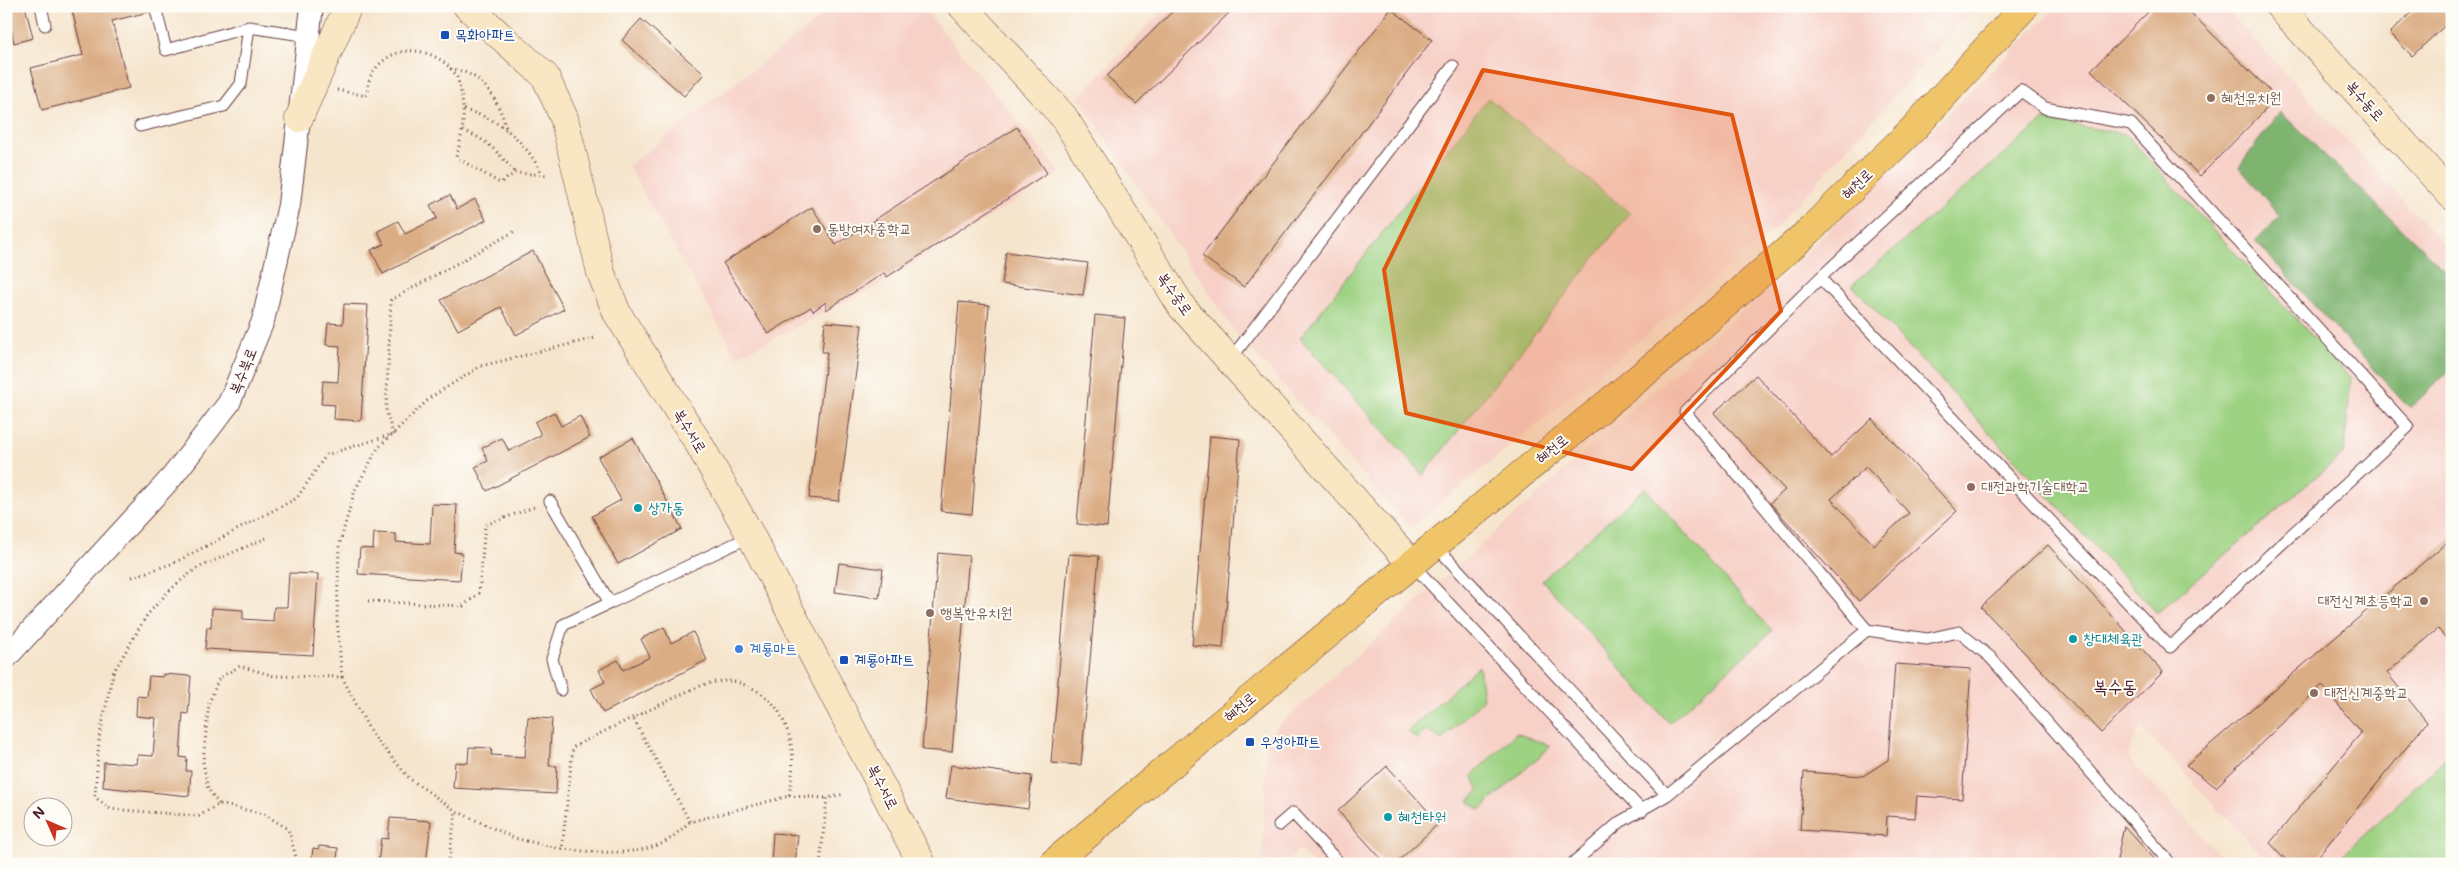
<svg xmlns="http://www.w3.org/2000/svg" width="2458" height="870" font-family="Mali,'Poor Story',sans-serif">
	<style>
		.built { fill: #f7d1c8 }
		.green { fill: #9dd282; stroke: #747856 }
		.forest { fill: #7eb470; stroke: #646a4e }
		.building { fill: #dbad85; fill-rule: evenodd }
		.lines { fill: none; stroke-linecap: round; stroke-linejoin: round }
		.lane-casing { stroke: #643d43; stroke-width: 13 }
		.street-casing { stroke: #643d43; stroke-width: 24 }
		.secondary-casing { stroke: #643d43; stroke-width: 29 }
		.primary-casing { stroke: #643d43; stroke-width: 29 }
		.path { stroke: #643d43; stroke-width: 3; stroke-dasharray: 1 4; stroke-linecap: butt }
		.lane { stroke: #fff; stroke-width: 11 }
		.street { stroke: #fff; stroke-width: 22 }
		.secondary { stroke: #f9e7c3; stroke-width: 28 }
		.primary { stroke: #f0c469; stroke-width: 28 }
		.marked { fill: #e0560e; fill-opacity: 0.2; stroke: #e0560e; stroke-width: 4; stroke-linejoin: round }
		.transit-dot { fill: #1a4fb4; stroke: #fdfcf7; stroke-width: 2 }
		.education-dot { fill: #8d6e63; stroke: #fdfcf7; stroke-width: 2 }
		.culture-dot { fill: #0f9aa8; stroke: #fdfcf7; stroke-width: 2 }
		.shop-dot { fill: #3f7fe0; stroke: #fdfcf7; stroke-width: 2 }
		.labels { text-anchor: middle; stroke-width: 4; stroke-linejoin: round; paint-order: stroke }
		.transit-label { font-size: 15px; fill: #164399; stroke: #fdfcf7; text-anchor: start }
		.education-label { font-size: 15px; fill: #785e54; stroke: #fdfcf7; text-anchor: start }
		.street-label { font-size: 15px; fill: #4a1f2b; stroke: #fdfcf7 }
		.culture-label { font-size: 15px; fill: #0d838f; stroke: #fdfcf7; text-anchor: start }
		.shop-label { font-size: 15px; fill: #366cbe; stroke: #fdfcf7; text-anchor: start }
		.quarter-label { font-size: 18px; fill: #4a1f2b; stroke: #fdfcf7 }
	</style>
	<rect width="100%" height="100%" fill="#fdfcf7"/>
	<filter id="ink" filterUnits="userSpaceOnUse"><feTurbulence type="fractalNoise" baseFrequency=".02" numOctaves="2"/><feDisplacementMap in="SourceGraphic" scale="10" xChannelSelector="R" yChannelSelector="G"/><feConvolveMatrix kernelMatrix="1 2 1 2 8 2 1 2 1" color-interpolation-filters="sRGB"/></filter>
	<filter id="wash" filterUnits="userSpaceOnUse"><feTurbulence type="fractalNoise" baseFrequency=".0096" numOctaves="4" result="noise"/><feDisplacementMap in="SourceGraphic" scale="20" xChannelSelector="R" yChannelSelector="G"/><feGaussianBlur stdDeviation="1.12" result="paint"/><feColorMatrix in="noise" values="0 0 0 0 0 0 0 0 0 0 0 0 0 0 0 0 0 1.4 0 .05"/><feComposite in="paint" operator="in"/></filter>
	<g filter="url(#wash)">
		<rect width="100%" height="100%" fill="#f6e5cd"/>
		<path class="built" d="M836,6h86l139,167 -180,111 -144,73 -109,-191z
			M1167,6h809l-204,226 -362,296 -177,-199 -155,-232z
			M2058,6h165l229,248v610h-182l-130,-138 -13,31 101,107h-914l-15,-14 -15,14h-22l5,-128 513,-458z"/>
		<path class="green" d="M1488,98l142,115 -207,262 -123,-137z
			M2044,120l81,14 226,244 -7,75 -187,160 -305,-328z
			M1645,488l127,143 -103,92 -127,-143z
			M1479,666l4,33 -41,41 -15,-10 -10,9 -9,-8z
			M1516,733l35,13 -71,64 -12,-9 11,-10 -7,-16z
			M2452,753v111h-119z"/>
		<path class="forest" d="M2280,112l172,165v91l-42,40 -155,-167 25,-25 -41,-49z"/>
		<g id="blocks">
			<path class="building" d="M6,6h19l8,32 -19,5z
				M71,6h76l1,6 -36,9 17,67 -87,22 -11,-42 52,-13z
				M1178,6h58l-100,98 -29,-28z
				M2154,6h30l93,92 -77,78 -109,-106z
				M2418,6h34v13l-40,37 -22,-23z
				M1391,9l41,31 -188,247 -42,-31z
				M641,19l63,55 -20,22 -62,-56z
				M1017,127l30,46 -160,104 -3,-4 -58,37v-8l-13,9 -2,-4 -43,27 -45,-71 89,-56 24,38z
				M450,195l7,14 18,-10 11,21 -103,54 -12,-24 13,-6 -6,-13 20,-10 7,13 32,-16 -7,-13z
				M533,251l31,58 -48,26 -15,-28 -43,23 -17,-30z
				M1006,252l82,11 -5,32 -81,-11z
				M959,302l30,3 -17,209 -31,-3z
				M344,304l24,1 -7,116 -27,-2 1,-14 -14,-1 2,-23 15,1 2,-36 -14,-1 2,-22 15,1z
				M1095,315l30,3 -18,209 -30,-3z
				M825,322l37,3 -23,176 -30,-3 18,-146h-5z
				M1756,375l75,82 41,-38 85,92 -98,90 -89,-98 15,-13 -71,-77zM1866,467l43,46 -35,32 -43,-46z
				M554,412l7,14 19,-10 10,21 -103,54 -12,-24 13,-6 -6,-13 20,-10 7,13 32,-16 -6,-13z
				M1210,436l30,3 -17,209 -31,-3z
				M633,438l49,91 -64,35 -26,-48 29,-16 -23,-43z
				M432,504l25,1 -3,47 8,1 -2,27 -102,-6 2,-26 13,1 1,-16 22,1v8l34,2z
				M2452,538v107l-14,-16 -51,44 40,49 -115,142h-22l-20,-21 91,-110 -39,-48 -106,102 -30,-22z
				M2048,545l115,127 -62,61 -120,-126z
				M938,553l31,3 -17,196 -30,-2z
				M1069,554l30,2 -18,209 -30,-2z
				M839,563l44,6 -4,29 -44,-6z
				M289,573l29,1 -5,81 -108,-6 2,-22 4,1 1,-20 31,2v9l30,2 1,-14h13z
				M664,627l7,16 22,-11 14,28 -104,53 -12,-24 14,-7 -6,-12 19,-10 5,10 27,-13 -9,-18z
				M1895,664l76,5 -9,130 -45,-3 -2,22 -28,-2 -1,20 -86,-6 4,-58 59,4 25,-16z
				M163,674l28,2 -3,38 -5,-1 -3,44 7,1 -1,13h5l-2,25 -86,-9 1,-25 33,2 1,-9 15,1 3,-38 -20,-2 1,-20 10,1 2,-21 14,1z
				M528,717l24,2 -3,47h8l-1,28 -103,-6 2,-26 13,1 1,-16 23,1 -1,7 34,2z
				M951,765l81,11 -4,33 -82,-11z
				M1387,766l52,57 -44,41h-9l-48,-53z
				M390,818l41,3 -5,43h-48l3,-26 7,1z
				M2124,826l35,38h-43z
				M773,833l25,2 -3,29h-24z
				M319,846l19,2 -1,16h-26l2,-16 5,1z"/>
		</g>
	</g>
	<g filter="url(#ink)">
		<use href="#blocks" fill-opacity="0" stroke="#643d43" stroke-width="1"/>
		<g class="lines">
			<defs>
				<path id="lane" d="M41,6l4,19
					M155,6l11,44 83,-23 60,9
					M140,126l84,-20 17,-22 8,-57
					M1820,278l350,369 238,-220 -277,-303 -86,-16 -24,-17 -201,187 -135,134 182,218
					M1230,360l223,-294
					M550,501l60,102 141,-67
					M1435,545l232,250
					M1412,564l230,247
					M561,690l-9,-31 11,-34 47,-22
					M1279,825l14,-12 47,51
					M1572,864l48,-42 47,-27 200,-165 60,9 32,-7 31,25 181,207"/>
				<path id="street" d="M6,658l166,-181 57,-74 34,-82 26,-116 23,-199"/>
				<path id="secondary" d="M467,6l78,70 19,42 37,155 16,40 82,131 52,92 171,328
					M962,6l101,110 119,191 230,257
					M2279,6l173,190
					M299,118l49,-112"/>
				<path id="primary" d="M1052,864l383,-319 245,-201 127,-111 108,-106 110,-121"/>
			</defs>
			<use href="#lane" class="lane-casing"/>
			<use href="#street" class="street-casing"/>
			<use href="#secondary" class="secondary-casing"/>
			<use href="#primary" class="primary-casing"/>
			<path class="path" d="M450,69c34,3 49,32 57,62
				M337,90l29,6c2,-6 2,-16 6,-22 20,-33 62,-29 84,1 2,3 3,10 4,14 6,24 3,45 -4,68l44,26 15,-10 34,2
				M464,110c37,9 61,31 78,64
				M463,131c24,8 36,22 52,42
				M266,538l-71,31 -25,21 -23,25 -34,58 -14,66 -4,58 15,12 89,7 20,-12 45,10 24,15 10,35
				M132,577l42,-14 123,-65 29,-43 67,-21 -7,-23 5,-111 126,-70
				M368,601l95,5 16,-13 6,-68 52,-19
				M342,677l-5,-58 2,-73 16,-56 23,-42 53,-51 50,-31 114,-28
				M789,796l38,2
				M219,804l-11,-15 -5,-27 6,-59 10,-25 21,-12 34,10 68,1 29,56 39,46 46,32
				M562,849c30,3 67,7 96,-4 12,-4 22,-15 32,-23
				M448,864l8,-53 58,27 48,11 11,-102c29,-15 59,-29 89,-43 19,-9 41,-23 64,-23 19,0 43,14 53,31 16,29 16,52 10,84l-99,26 -57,-104
				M820,864l7,-66 17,-4"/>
			<use href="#lane" class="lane"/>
			<use href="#street" class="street"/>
			<use href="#secondary" class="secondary"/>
			<use href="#primary" class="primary"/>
		</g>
	</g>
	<path class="marked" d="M1483,70l249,45 49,196 -149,158 -226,-56 -22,-143z"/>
	<g class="transit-dot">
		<rect x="440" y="30" width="10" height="10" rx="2.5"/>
		<rect x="839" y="655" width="10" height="10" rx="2.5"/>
		<rect x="1245" y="737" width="10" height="10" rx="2.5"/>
	</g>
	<g class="education-dot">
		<circle cx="2211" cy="98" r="5"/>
		<circle cx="817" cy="229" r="5"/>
		<circle cx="1971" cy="487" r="5"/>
		<circle cx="2424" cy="601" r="5"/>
		<circle cx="930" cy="613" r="5"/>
		<circle cx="2314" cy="693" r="5"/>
	</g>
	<g class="culture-dot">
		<circle cx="638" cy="508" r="5"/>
		<circle cx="2073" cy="639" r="5"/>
		<circle cx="1388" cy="817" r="5"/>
	</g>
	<circle class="shop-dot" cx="739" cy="649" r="5"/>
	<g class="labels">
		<g class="transit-label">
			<text x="455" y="40">목화아파트</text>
			<text x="854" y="665">계룡아파트</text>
			<text x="1260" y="747">우성아파트</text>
		</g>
		<g class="education-label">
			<text x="2221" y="103">혜천유치원</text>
			<text x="827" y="234">동방여자중학교</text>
			<text x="1981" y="492">대전과학기술대학교</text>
			<text x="2414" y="606" text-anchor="end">대전신계초등학교</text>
			<text x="940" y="618">행복한유치원</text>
			<text x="2324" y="698">대전신계중학교</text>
		</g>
		<g class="street-label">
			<text transform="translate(2365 101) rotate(48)" y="5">복수동로</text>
			<text transform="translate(1857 184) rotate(-44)" y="5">혜천로</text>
			<text transform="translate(1175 294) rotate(55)" y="5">복수중로</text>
			<text transform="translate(243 371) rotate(-68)" y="5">복수북로</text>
			<text transform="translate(690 431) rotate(59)" y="5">복수서로</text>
			<text transform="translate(1552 449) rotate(-39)" y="5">혜천로</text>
			<text transform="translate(1240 707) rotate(-40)" y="5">혜천로</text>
			<text transform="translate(883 787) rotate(63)" y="5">복수서로</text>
		</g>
		<g class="culture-label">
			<text x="648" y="513">상가동</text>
			<text x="2083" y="644">창대체육관</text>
			<text x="1398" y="822">혜천타워</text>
		</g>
		<g class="shop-label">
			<text x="749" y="654">계룡마트</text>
		</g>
		<g class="quarter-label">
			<text x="2115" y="693">복수동</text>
		</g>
	</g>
	<rect width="2458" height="870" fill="none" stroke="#fdfcf7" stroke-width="25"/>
	<g transform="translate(48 822) rotate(315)"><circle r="24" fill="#fdfcf7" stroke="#b5a4a5"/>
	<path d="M0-4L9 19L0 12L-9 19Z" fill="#c8321e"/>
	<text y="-8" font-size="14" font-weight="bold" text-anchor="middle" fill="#4a1f2b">N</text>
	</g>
</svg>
